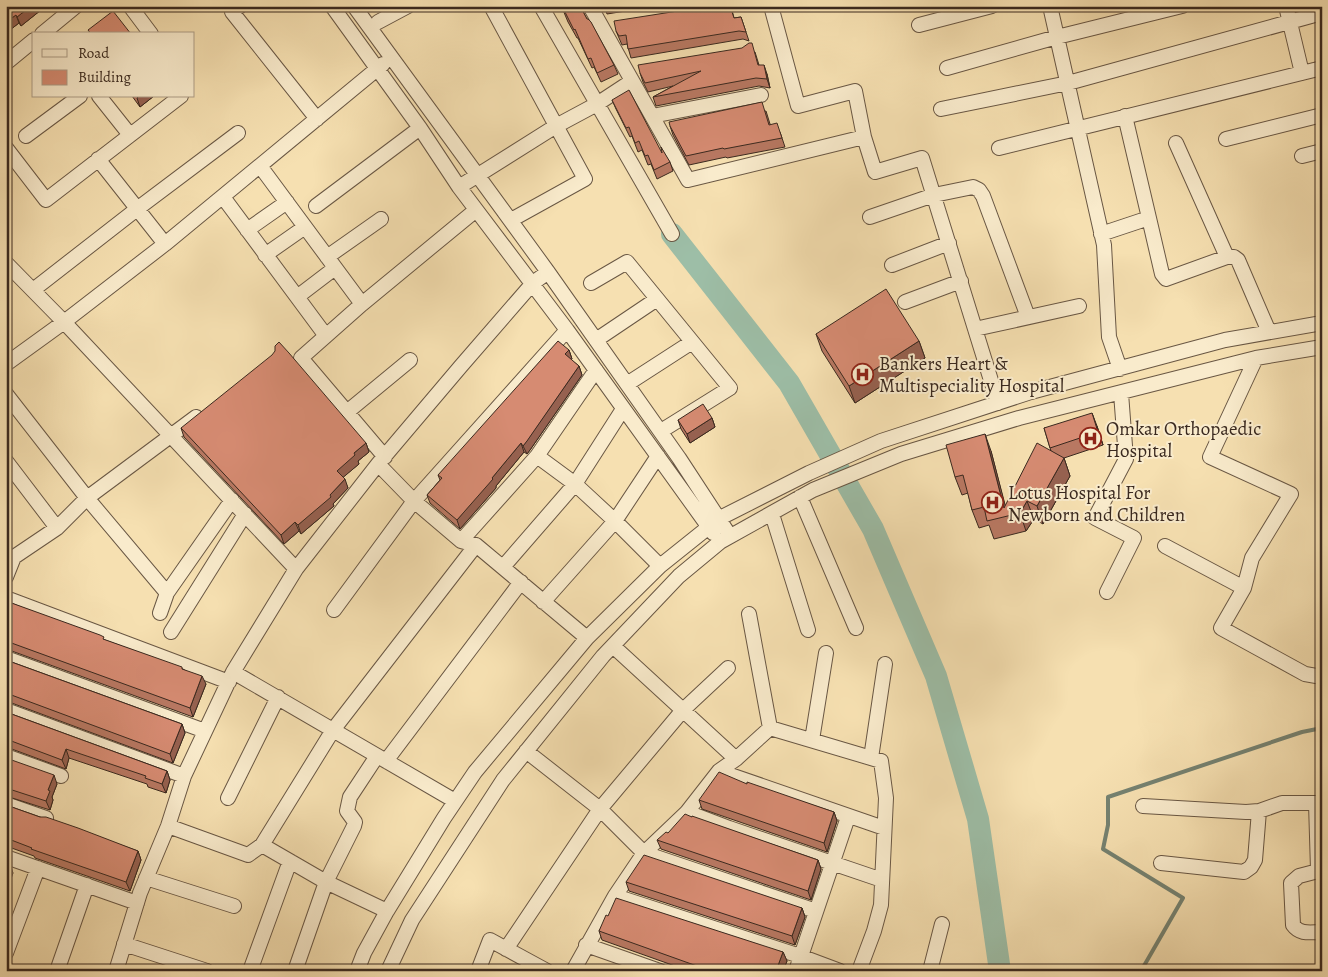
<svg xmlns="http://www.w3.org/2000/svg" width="1328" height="977" font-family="Alegreya,serif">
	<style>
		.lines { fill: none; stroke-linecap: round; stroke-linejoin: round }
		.stream { stroke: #758271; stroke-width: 4 }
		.river { stroke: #9dbea7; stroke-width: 22 }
		.minor-casing { stroke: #695744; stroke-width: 16 }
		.minor { stroke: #f9ebcc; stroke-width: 14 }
		.wall { fill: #b87862; stroke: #3a291f }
		.shaded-wall { fill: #966150; stroke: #3a291f }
		.building { fill: #d68b72; stroke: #3a291f }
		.labels { text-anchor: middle; stroke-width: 4; stroke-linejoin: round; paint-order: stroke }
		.poi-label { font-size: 19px; fill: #3a291f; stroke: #f9ebcc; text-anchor: start }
	</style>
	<rect width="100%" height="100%" fill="#f6e0b1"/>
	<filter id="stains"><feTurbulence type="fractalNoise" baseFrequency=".004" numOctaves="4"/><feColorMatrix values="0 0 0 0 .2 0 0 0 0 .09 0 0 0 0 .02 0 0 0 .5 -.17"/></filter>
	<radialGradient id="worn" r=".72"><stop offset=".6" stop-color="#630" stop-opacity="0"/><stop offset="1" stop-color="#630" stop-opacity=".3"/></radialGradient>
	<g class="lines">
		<path class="stream" d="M1141,971l42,-73 -80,-49 5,-24v-28l194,-65 20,-4"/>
		<path class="river" d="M672,234l117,149 84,146 63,147 42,143 22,152"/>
		<defs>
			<path id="minor" d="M130,6l21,28
				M240,6l-8,6 85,107
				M332,6l88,122 39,59 108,143 146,203
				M354,6l194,266 131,186 51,78
				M491,6l94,173 -74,41
				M541,6l131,228
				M590,6l98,174 176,-43 11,35 47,-14 76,245
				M771,6l27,100 57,-15 9,46
				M1050,6l54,239 5,92 11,32
				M1286,6l16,67
				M378,22l30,-16
				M919,25l73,-19
				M42,34l34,-28
				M6,63l28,-23
				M947,68l110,-31 125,-31
				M99,96l31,39
				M941,109l127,-26 254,-70
				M652,116l109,-21
				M26,136l54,-40
				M1226,139l96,-24
				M1176,143l51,114
				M6,148l40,52 135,-104
				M999,148l323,-80
				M1302,156l20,-5
				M98,159l67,85
				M260,166l102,138
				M459,187l97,-61 41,-22 35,-23
				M223,197l103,139
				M316,206l104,-78
				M870,217l64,-22 39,-8 6,3 4,6 45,121
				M1149,218l13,56 4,5 61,-22h7l4,3 31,72
				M247,230l40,-28
				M1101,234l48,-16 -24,-102
				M265,255l40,-28
				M327,257l54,-38
				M6,263l58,59 232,247
				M892,265l57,-22
				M591,283l36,-21 103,126 -69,43
				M33,290l104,-81 101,-76
				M297,297l38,-29
				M905,302l56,-21
				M975,329l104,-23
				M596,340l61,-41
				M1256,358l-46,99 81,37 -39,64 -8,30 -23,40 84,46 17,3
				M6,364l58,-42 101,-78 218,-180
				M627,384l65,-42
				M6,394l81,104 80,95
				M347,412l63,-52
				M537,456l38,28 40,37 45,45
				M385,457l-84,-99 61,-54 114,-94
				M6,461l51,67
				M378,464l36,37 47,40 15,4 111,93
				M800,497l56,131
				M772,514l36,116
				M461,541l76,-85 59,-86
				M1165,546l79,42
				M503,567l72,-83 48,-75
				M6,577l8,-20 43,-29 30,-30 109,-81
				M1107,592l27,-54 -39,-20 31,-59 -5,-66
				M6,598l223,84
				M543,602l72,-81 43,-65
				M334,610l80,-109 153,-171
				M160,613l7,-20 65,-93
				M749,614l21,114
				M171,632l74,-118
				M613,646l123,113
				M6,658l199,73
				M233,672l222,129
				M6,710l178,66
				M812,740l14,-87
				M526,751l74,58 44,44 172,58
				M6,756l55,20
				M871,758l14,-94
				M386,761l135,-179
				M719,771l165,57
				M228,798l50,-101
				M1316,803l2,67
				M6,804l40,14
				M1143,806l103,6 13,-1 23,-8h40
				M687,812l42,16 153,52
				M168,826l80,29 14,-10 71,-115 143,-185
				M262,845l64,37 61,29
				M6,857l131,46
				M1161,863l83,9 7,-5 4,-7 4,-49
				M1322,870l-23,6 -8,7 2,42c7,10 18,7 29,7
				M146,878l88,28
				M615,896l185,60 40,15
				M124,944l83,27
				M586,945l74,26
				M506,949l94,-140 83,-99 45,-42
				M6,953l32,-85
				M57,971l30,-86
				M116,971l24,-78 28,-67 16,-50 49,-104 63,-103 82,-105 83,-98 72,-83 15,-11
				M250,971l40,-110
				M295,971l31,-89 28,-56 1,-4 -8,-11 3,-14 27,-41
				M357,971l7,-18 23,-42 57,-93 31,-46 112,-134 73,-72 60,-48 89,-45 72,-32 150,-49 194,-52 97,-17
				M388,971l24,-51 91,-140 100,-124 76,-80 41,-34 93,-52 88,-36 118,-36 237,-60 66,-11
				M478,971l12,-31 57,31
				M573,971l42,-75 29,-43 43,-41 32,-41 17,-12 34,-31 111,33 5,37 -5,107 -7,26 -15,40
				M796,971l52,-154
				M930,971l12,-47"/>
		</defs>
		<use href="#minor" class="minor-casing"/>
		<use href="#minor" class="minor"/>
	</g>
	<path class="wall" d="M6,6h40l-25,20 -2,-3 -13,10z
		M560,6h20l7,13 27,46 4,9 -17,8 -7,-15 -2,1 -14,-30h-1l-9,-16 -5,-12 -2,1z
		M604,6h52l-49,8z
		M710,6h21l3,12 7,-1 8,24 -6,-2 -112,19 -4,-14 -5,1 -6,-14z
		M755,52l4,13 8,9 3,14 -11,-2 -103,20 -3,-9 20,-11 -25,6 -5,-10 -3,-9z
		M132,96h22l-14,11z
		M612,100l50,53 8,9 3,9 -16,8 -6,-15 -3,1 -6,-15 -4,2 -6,-16 -2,1 -14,-28z
		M766,111l4,13 10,8 5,15 -58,11 -1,-1 -37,8 -16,-30 -3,-9z
		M816,334l103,7 6,17 -70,45 -33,-52z
		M569,350l3,9 -1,1 8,6 3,9 -52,75 -3,4 -3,-2 -28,34v2l-36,41 -30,-26 -3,-8 13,-15 -2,-5z
		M712,418l3,9 -25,16 -9,-14 -3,-9z
		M1097,426l6,19 -39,13 6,18 -27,48 -9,-5 -8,12 -32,8 -5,-14 -10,3 -7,-18 -4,-17 -6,2 -7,-18 36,-26 14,55 46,-55 -7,-23z
		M181,428l185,15 3,9 -11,9 1,3 -16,13 5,11 -15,16 1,2 -33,28 -2,-3 -15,13 -100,-107z
		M6,601l99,39 78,29 23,15 -13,33 -184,-67h-3z
		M6,660l176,64 3,9 -12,30 -164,-61h-3z
		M6,712l161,59 3,9 -4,13 -18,-6 -1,-3 -78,-26 -3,11 -57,-21h-3z
		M6,758l51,26 -5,13 1,3 -3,10 -44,-14z
		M747,784l87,28 3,9 -10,31 -125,-43 -3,-9z
		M6,805l34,12 98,34 3,9 -11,31 -95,-33 -1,-2 -28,-10z
		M692,817l126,43 3,9 -10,31 -150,-51 -4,-9 11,-7z
		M626,882l176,26 3,9 -10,28 -166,-54z
		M608,916l175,36 4,9 -4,10h-94l-87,-31 -3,-9z"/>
	<path class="shaded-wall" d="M31,6h15l-25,20 -4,-9z
		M16,15l3,8 -13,10v-11z
		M764,65l3,9 3,14 -3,-9z
		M139,96h15l-14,11 -3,-9z
		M919,341l6,17 -70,45 -6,-17z
		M569,350l3,9 -4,4 -3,-9z
		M579,366l3,9 -52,75 -3,4 -4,-8z
		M1092,413l5,13 6,19 -5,-13z
		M712,418l3,9 -25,16 -3,-9z
		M985,434l6,17 17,65 -4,-8z
		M366,443l3,9 -11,9 1,3 -19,16 -3,-9 17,-18z
		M521,443l3,9 -28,34v2l-36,41 -3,-9z
		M1064,458l6,18 -27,48 -6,-18z
		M345,479l3,9 -15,16 1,2 -33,28 -3,-9 32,-30z
		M1027,501l7,18 -8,12 -6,-18z
		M295,522l4,9 -15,13 -3,-9z
		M202,676l4,8 -13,33 -3,-9z
		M182,724l3,9 -12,30 -3,-9z
		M66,749l3,9 -3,11 -4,-9z
		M167,771l3,9 -4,13 -4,-9z
		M54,775l3,9 -5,13 1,3 -3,10 -4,-9 2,-11z
		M834,812l3,9 -10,31 -3,-9z
		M138,851l3,9 -11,31 -4,-9z
		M818,860l3,9 -10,31 -3,-9z
		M10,864l3,9 -5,15 -2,-4v-10z
		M802,908l3,9 -10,28 -3,-9z
		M783,952l4,9 -4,10h-7z"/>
	<path class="building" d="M6,6h25l-14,11 -1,-2 -10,7z
		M562,6h18l7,13h1l3,3 23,43 -17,8 -6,-15 -3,1 -13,-30 -1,1z
		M710,6h20l4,12 7,-1 5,15 -7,-1 -111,18 -2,-14 -7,1 -3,-5 -2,-10z
		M113,11l18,23h-40l-3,-4z
		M749,43h3l6,22h6l3,14 -11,-1 -103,19 48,-26 -56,12 -5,-10 -2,-8 104,-17z
		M629,90l33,63 -1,-6 9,15 -16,8 -6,-15 -3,1 -6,-15 -4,2 -6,-16 -3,1 -14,-28z
		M762,102l7,23 8,-2 5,15 -58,11 -1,-1 -37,8 -16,-30 -1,-4z
		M886,289l33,52 -70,45 -33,-52z
		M558,341l11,9 -4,4 14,12 -52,75 -4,5 -2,-3 -29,35 1,1 -36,41 -30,-25 15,-17 -4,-3z
		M279,342l10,11 77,90 -12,10 1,2 -18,16 8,8 -15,16 1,2 -33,28 -3,-3 -14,13 -100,-107 91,-73 3,-4v-5z
		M703,404l9,14 -25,16 -9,-14z
		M1092,413l6,19 -48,16 -6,-20z
		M985,434l19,74 33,-65 27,15 -27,48 -10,-5 -7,12 -33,8 -3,-14 -12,3 -9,-35 -8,2 -9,-32z
		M6,601l94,34 4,2 -1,2 79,28v2l20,7 -12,32 -184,-67z
		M6,660l176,64 -12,30 -164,-61z
		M6,712l161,59 -5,13 -17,-6 1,-2 -80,-27 -4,11 -56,-21z
		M6,758l48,17 -6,15 2,1 -4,10 -40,-13z
		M719,772l28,12v-2l87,30 -10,31 -125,-43z
		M6,805l34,12h6l32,11 60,23 -12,31 -95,-33 1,-1 -26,-10z
		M685,814l7,3v-1l126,44 -10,31 -151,-51 9,-8 2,1z
		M644,855l158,53 -10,28 -166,-54z
		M6,863l4,1 -4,10z
		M616,898l167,54 -7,19h-65l-112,-40 7,-16 2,1z
		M625,968l7,3h-8z"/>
	<defs>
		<symbol id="hospital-ring" viewBox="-11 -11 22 22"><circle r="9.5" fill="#f9ebcc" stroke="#8f2418" stroke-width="1.5"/><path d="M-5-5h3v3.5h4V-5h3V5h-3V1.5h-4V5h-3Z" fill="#8f2418"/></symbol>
	</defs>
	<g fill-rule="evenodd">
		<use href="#hospital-ring" x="850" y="362" width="25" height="25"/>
		<use href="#hospital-ring" x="1078" y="426" width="25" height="25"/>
		<use href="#hospital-ring" x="980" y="490" width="25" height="25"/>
	</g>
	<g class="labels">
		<g class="poi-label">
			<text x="879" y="370">Bankers Heart &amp;<tspan x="879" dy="22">Multispeciality Hospital</tspan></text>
			<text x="1106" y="435">Omkar Orthopaedic<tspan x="1106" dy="22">Hospital</tspan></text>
			<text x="1008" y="499">Lotus Hospital For<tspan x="1008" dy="22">Newborn and Children</tspan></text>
		</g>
	</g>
	<rect width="1328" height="977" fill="none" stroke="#f6e0b1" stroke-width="25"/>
	<rect x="8" y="8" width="1313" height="962" fill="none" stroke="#3a291f" stroke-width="2.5"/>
	<rect x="12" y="12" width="1303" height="952" fill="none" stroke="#3a291f"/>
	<rect x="32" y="32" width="162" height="65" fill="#f9ebcc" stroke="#ad9d87"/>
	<rect x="42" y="49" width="25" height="8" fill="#f9ebcc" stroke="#ad9d87"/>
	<text x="78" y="58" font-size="15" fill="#3a291f">Road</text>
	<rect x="42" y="70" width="25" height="15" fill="#d68b72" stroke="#ad9d87"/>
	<text x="78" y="82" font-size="15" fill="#3a291f">Building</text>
	<rect width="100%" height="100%" filter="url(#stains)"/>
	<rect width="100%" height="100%" fill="url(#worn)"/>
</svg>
